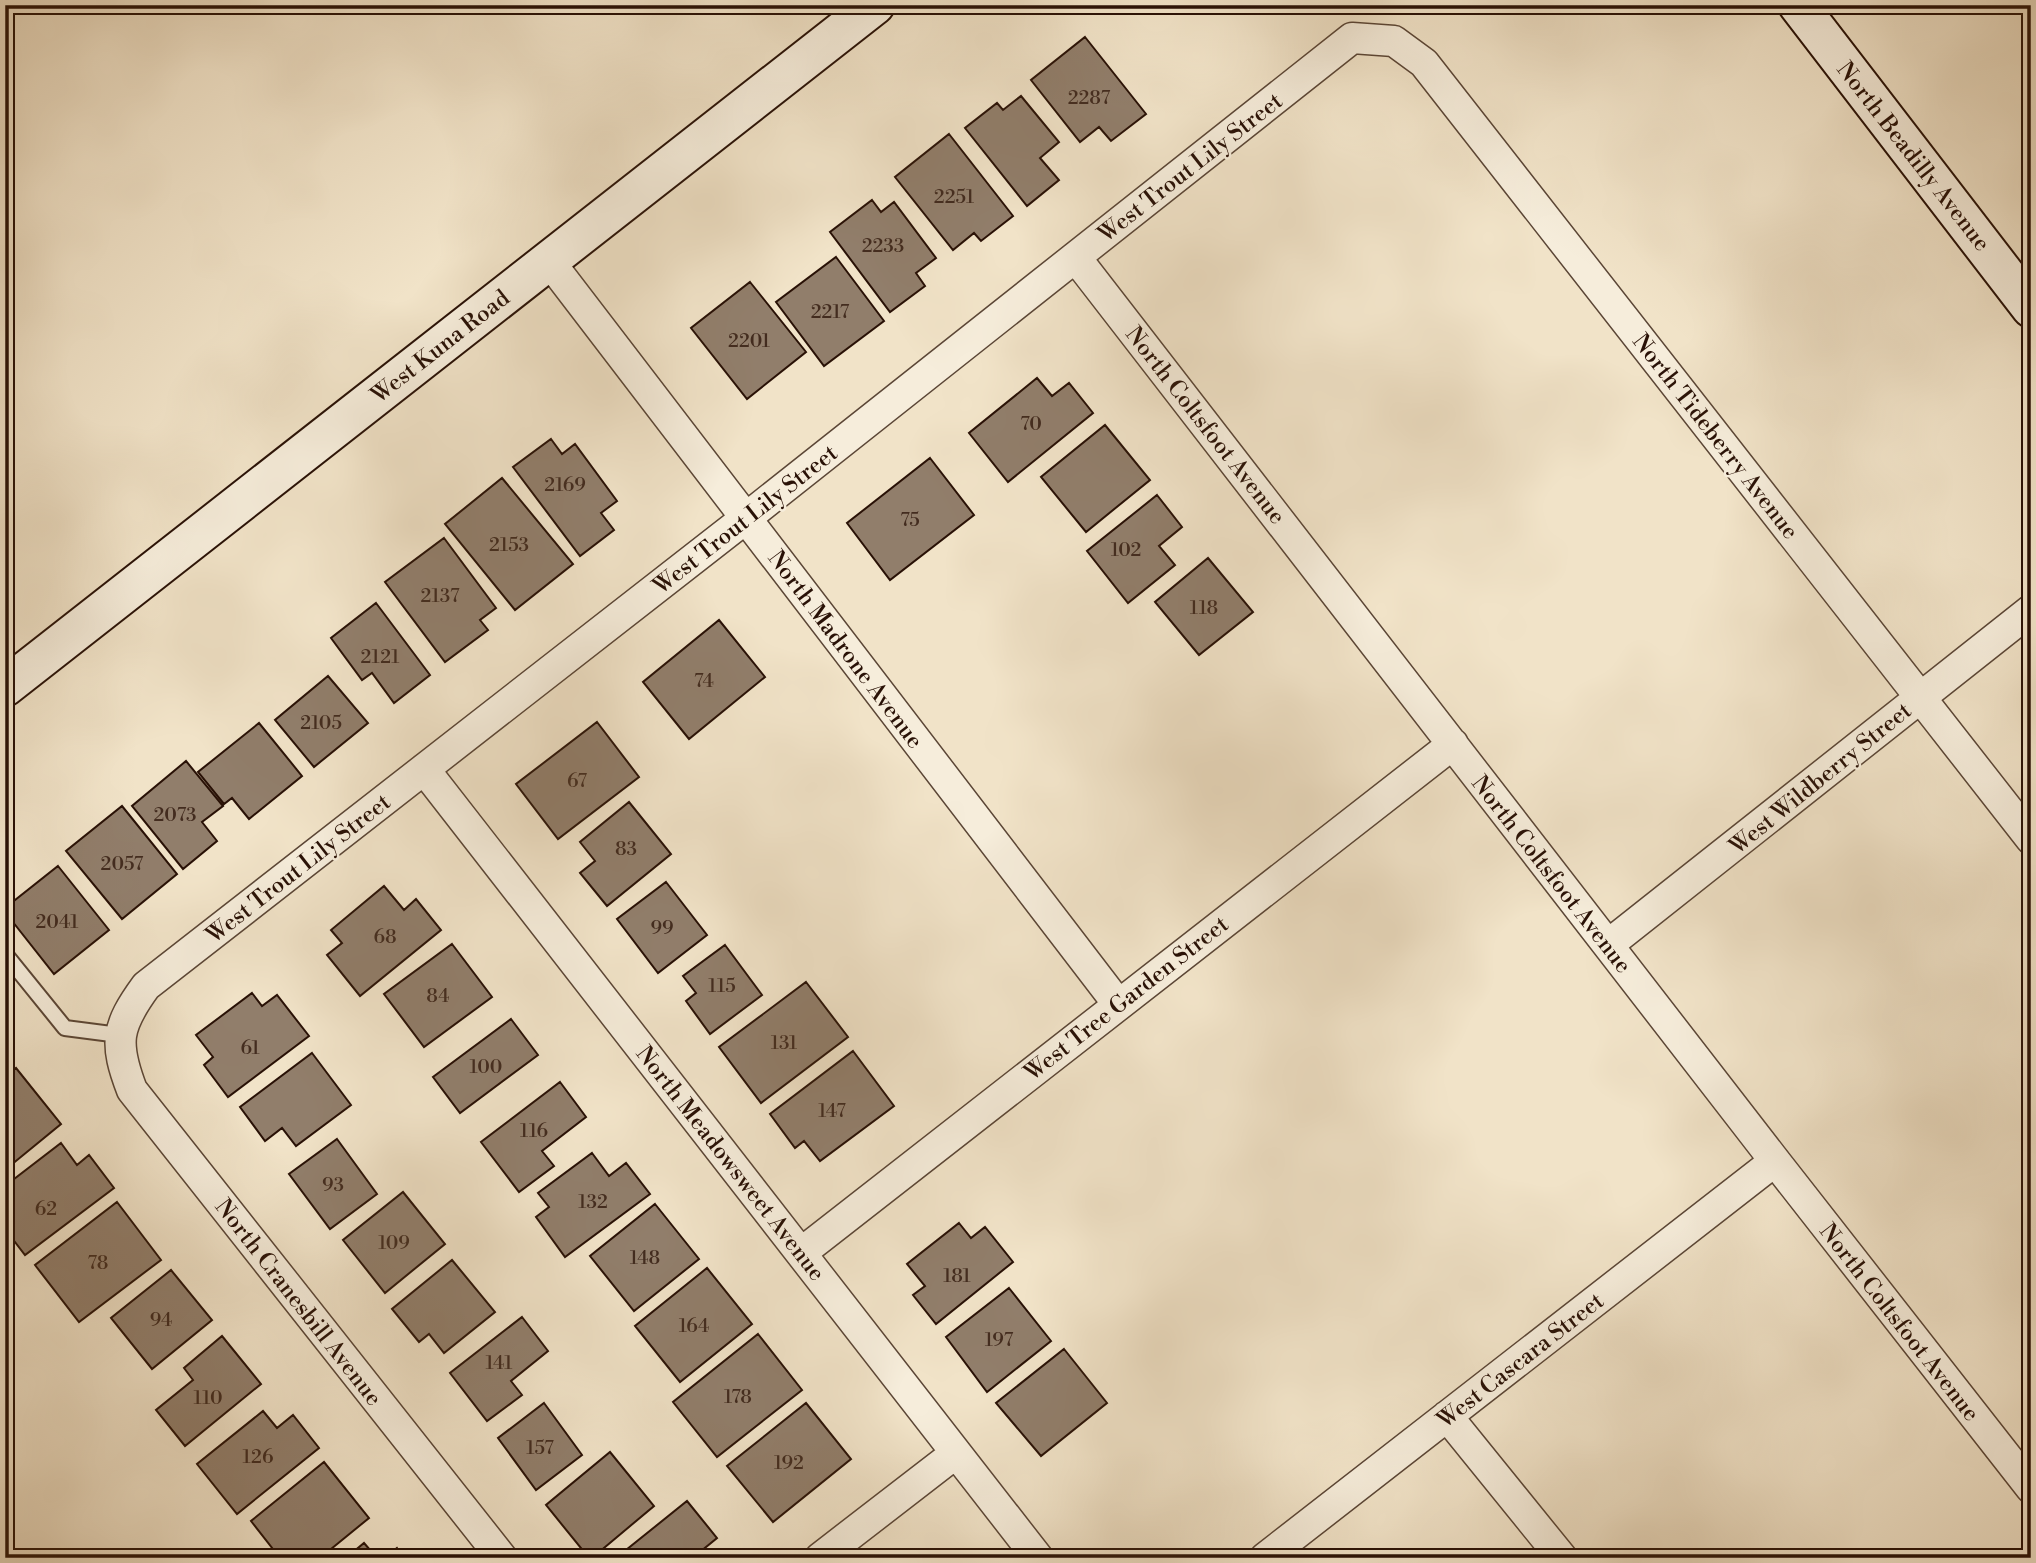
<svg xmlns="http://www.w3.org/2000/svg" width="2036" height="1563" font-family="'Libre Bodoni',serif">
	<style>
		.building { fill: #917e6b; stroke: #291106; stroke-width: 2 }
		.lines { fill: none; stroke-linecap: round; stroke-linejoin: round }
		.lane-casing { stroke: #5b4636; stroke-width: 18 }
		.street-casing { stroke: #5b4636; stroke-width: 33 }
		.secondary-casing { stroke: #291106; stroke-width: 42 }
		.lane { stroke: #f6eddb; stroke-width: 14 }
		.street { stroke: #f6eddb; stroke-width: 30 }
		.secondary { stroke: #f6eddb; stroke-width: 38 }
		.labels { text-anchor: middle; stroke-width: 5; stroke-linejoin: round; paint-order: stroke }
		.number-label { font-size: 19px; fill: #432c1f }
		.street-label { font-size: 23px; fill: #291106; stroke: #f6eddb }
	</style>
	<rect width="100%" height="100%" fill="#f1e3c8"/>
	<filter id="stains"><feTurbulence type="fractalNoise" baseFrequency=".00286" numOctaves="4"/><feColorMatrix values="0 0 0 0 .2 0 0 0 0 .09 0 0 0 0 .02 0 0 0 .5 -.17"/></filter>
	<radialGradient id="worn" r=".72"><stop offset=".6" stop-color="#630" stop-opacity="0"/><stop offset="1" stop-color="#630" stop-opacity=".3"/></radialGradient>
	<path class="building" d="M1085,37l61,77 -35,27 -12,-14 -19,15 -49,-62z
		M1021,96l38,46 -19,16 19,22 -32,26 -62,-78 32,-25 6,7z
		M949,134l64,82 -32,25 -7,-8 -21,17 -58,-73z
		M872,200l9,12 13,-10 42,56 -20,15 9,13 -35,26 -60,-80z
		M836,257l48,64 -60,45 -48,-64z
		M750,282l56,70 -59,47 -56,-71z
		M1037,378l15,18 17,-13 24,30 -85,69 -39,-49z
		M1105,425l45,55 -64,52 -45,-55z
		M551,439l11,15 13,-10 42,57 -16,12 13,17 -34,26 -67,-89z
		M930,458l44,57 -84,65 -43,-57z
		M502,478l71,86 -58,46 -70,-86z
		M1157,495l25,32 -23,19 16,19 -47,38 -41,-52z
		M444,538l52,70 -16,12 8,10 -43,32 -60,-80z
		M1208,558l45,54 -54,43 -44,-53z
		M376,603l54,72 -36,28 -22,-30 -10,7 -31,-42z
		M719,620l46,57 -76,62 -46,-57z
		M328,676l40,47 -54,44 -39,-47z
		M597,722l42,55 -81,62 -42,-55z
		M259,723l43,53 -53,43 -17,-21 -8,6 -26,-32z
		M186,761l37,45 -21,16 15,19 -34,28 -51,-63z
		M629,802l42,52 -64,52 -27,-33 15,-12 -15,-19z
		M122,806l55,68 -55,45 -56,-68z
		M58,866l51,64 -55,44 -49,-62v-4z
		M666,882l41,53 -49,38 -41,-54z
		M384,886l20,24 12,-11 25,31 -81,66 -33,-41 15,-12 -11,-13z
		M452,944l40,53 -68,50 -40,-53z
		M725,945l37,50 -52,39 -24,-33 10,-8 -13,-17z
		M806,982l42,55 -87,66 -42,-56z
		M252,993l10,13 15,-11 32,41 -81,61 -24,-32 9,-8 -17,-22z
		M511,1019l27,36 -78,58 -27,-36z
		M853,1051l41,55 -74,55 -16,-20 -9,7 -25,-34z
		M312,1053l39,52 -55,41 -14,-18 -17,13 -25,-34z
		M16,1068l45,56 -56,46v-93z
		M560,1082l26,35 -44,34 12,15 -35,26 -38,-50z
		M337,1139l40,55 -47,35 -41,-55z
		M61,1143l16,22 12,-10 25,33 -89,67 -20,-26v-43z
		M592,1153l17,23 17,-13 24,31 -85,63 -29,-40 13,-10 -11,-14z
		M403,1192l42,52 -60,49 -42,-53z
		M117,1202l44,58 -82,62 -44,-57z
		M655,1204l44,55 -65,52 -44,-55z
		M959,1223l12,15 14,-11 28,35 -77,62 -23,-29 12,-9 -18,-22z
		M452,1260l43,52 -51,41 -15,-19 -10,8 -27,-33z
		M707,1268l45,56 -72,58 -45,-56z
		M171,1270l41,50 -60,49 -41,-51z
		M1009,1288l42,53 -64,51 -41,-55z
		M522,1317l26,34 -37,30 11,14 -35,26 -37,-48z
		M758,1334l44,56 -85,67 -44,-55z
		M222,1336l39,48 -76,62 -29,-36 37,-30 -9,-12z
		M1064,1349l43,54 -66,53 -45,-53z
		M544,1403l38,52 -46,35 -38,-52z
		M806,1403l45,56 -78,63 -46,-56z
		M263,1411l14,17 16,-13 26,33 -82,66 -40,-50z
		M610,1452l44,54 -62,52h-3l-43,-53z
		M324,1462l45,56 -49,40h-40l-29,-37z
		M687,1501l30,37 -17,14 4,6h-88z
		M364,1543l13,15h-31z
		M397,1548l8,10h-20z"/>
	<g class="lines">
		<defs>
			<path id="lane" d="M5,954l60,74 54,7"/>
			<path id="street" d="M1076,258l699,903 256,327
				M549,261l569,743
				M424,769l614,789
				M1608,945l423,-335
				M801,1253l652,-509
				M1447,1416l115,142
				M502,1558l-370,-468c-18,-47 -16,-63 14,-104l600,-468 606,-480 42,3 30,22 607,776
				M820,1558l136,-105
				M1265,1558l510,-397"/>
			<path id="secondary" d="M1798,5l233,303
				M5,687l870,-682"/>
		</defs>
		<use href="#lane" class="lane-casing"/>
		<use href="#street" class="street-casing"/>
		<use href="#secondary" class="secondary-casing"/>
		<use href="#lane" class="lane"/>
		<use href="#street" class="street"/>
		<use href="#secondary" class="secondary"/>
	</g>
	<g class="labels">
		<g class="number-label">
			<text x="1089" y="104">2287</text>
			<text x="954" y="203">2251</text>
			<text x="883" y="252">2233</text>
			<text x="830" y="318">2217</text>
			<text x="749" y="347">2201</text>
			<text x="1031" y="430">70</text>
			<text x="565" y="491">2169</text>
			<text x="910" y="526">75</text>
			<text x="509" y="551">2153</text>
			<text x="1126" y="556">102</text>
			<text x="440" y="602">2137</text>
			<text x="1204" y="614">118</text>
			<text x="380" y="663">2121</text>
			<text x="704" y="687">74</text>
			<text x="321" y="729">2105</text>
			<text x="577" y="787">67</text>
			<text x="175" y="821">2073</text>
			<text x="626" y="855">83</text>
			<text x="122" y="870">2057</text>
			<text x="57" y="928">2041</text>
			<text x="662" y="934">99</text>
			<text x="385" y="943">68</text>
			<text x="722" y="992">115</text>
			<text x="438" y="1002">84</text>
			<text x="784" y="1049">131</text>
			<text x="250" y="1054">61</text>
			<text x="486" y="1073">100</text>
			<text x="832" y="1117">147</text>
			<text x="534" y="1137">116</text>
			<text x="333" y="1191">93</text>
			<text x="593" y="1208">132</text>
			<text x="46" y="1215">62</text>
			<text x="394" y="1249">109</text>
			<text x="645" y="1264">148</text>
			<text x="98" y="1269">78</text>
			<text x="957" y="1282">181</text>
			<text x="161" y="1326">94</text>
			<text x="694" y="1332">164</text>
			<text x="999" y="1346">197</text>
			<text x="499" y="1369">141</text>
			<text x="738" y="1403">178</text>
			<text x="208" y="1404">110</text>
			<text x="540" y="1454">157</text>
			<text x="258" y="1463">126</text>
			<text x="789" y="1469">192</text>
		</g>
		<g class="street-label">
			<text transform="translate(1914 156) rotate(52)" y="8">North Beadilly Avenue</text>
			<text transform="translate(1190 167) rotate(-38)" y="8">West Trout Lily Street</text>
			<text transform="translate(440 346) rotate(-38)" y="8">West Kuna Road</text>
			<text transform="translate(1206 425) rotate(52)" y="8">North Coltsfoot Avenue</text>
			<text transform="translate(1716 436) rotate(52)" y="8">North Tideberry Avenue</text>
			<text transform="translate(745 519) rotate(-38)" y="8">West Trout Lily Street</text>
			<text transform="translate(846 649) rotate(53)" y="8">North Madrone Avenue</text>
			<text transform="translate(1820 778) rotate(-39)" y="8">West Wildberry Street</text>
			<text transform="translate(298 868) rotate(-38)" y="8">West Trout Lily Street</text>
			<text transform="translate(1552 874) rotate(52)" y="8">North Coltsfoot Avenue</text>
			<text transform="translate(1126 998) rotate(-38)" y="8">West Tree Garden Street</text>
			<text transform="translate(731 1163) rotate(52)" y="8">North Meadowsweet Avenue</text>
			<text transform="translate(299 1302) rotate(52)" y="8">North Cranesbill Avenue</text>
			<text transform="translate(1900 1322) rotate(52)" y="8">North Coltsfoot Avenue</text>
			<text transform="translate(1520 1360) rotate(-38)" y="8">West Cascara Street</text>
		</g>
	</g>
	<rect width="2036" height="1563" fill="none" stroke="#f1e3c8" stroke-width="28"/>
	<rect x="7" y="7" width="2022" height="1549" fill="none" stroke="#291106" stroke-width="3.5"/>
	<rect x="14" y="14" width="2008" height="1535" fill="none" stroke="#291106" stroke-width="2"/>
	<rect width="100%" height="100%" filter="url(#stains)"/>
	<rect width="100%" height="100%" fill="url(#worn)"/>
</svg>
